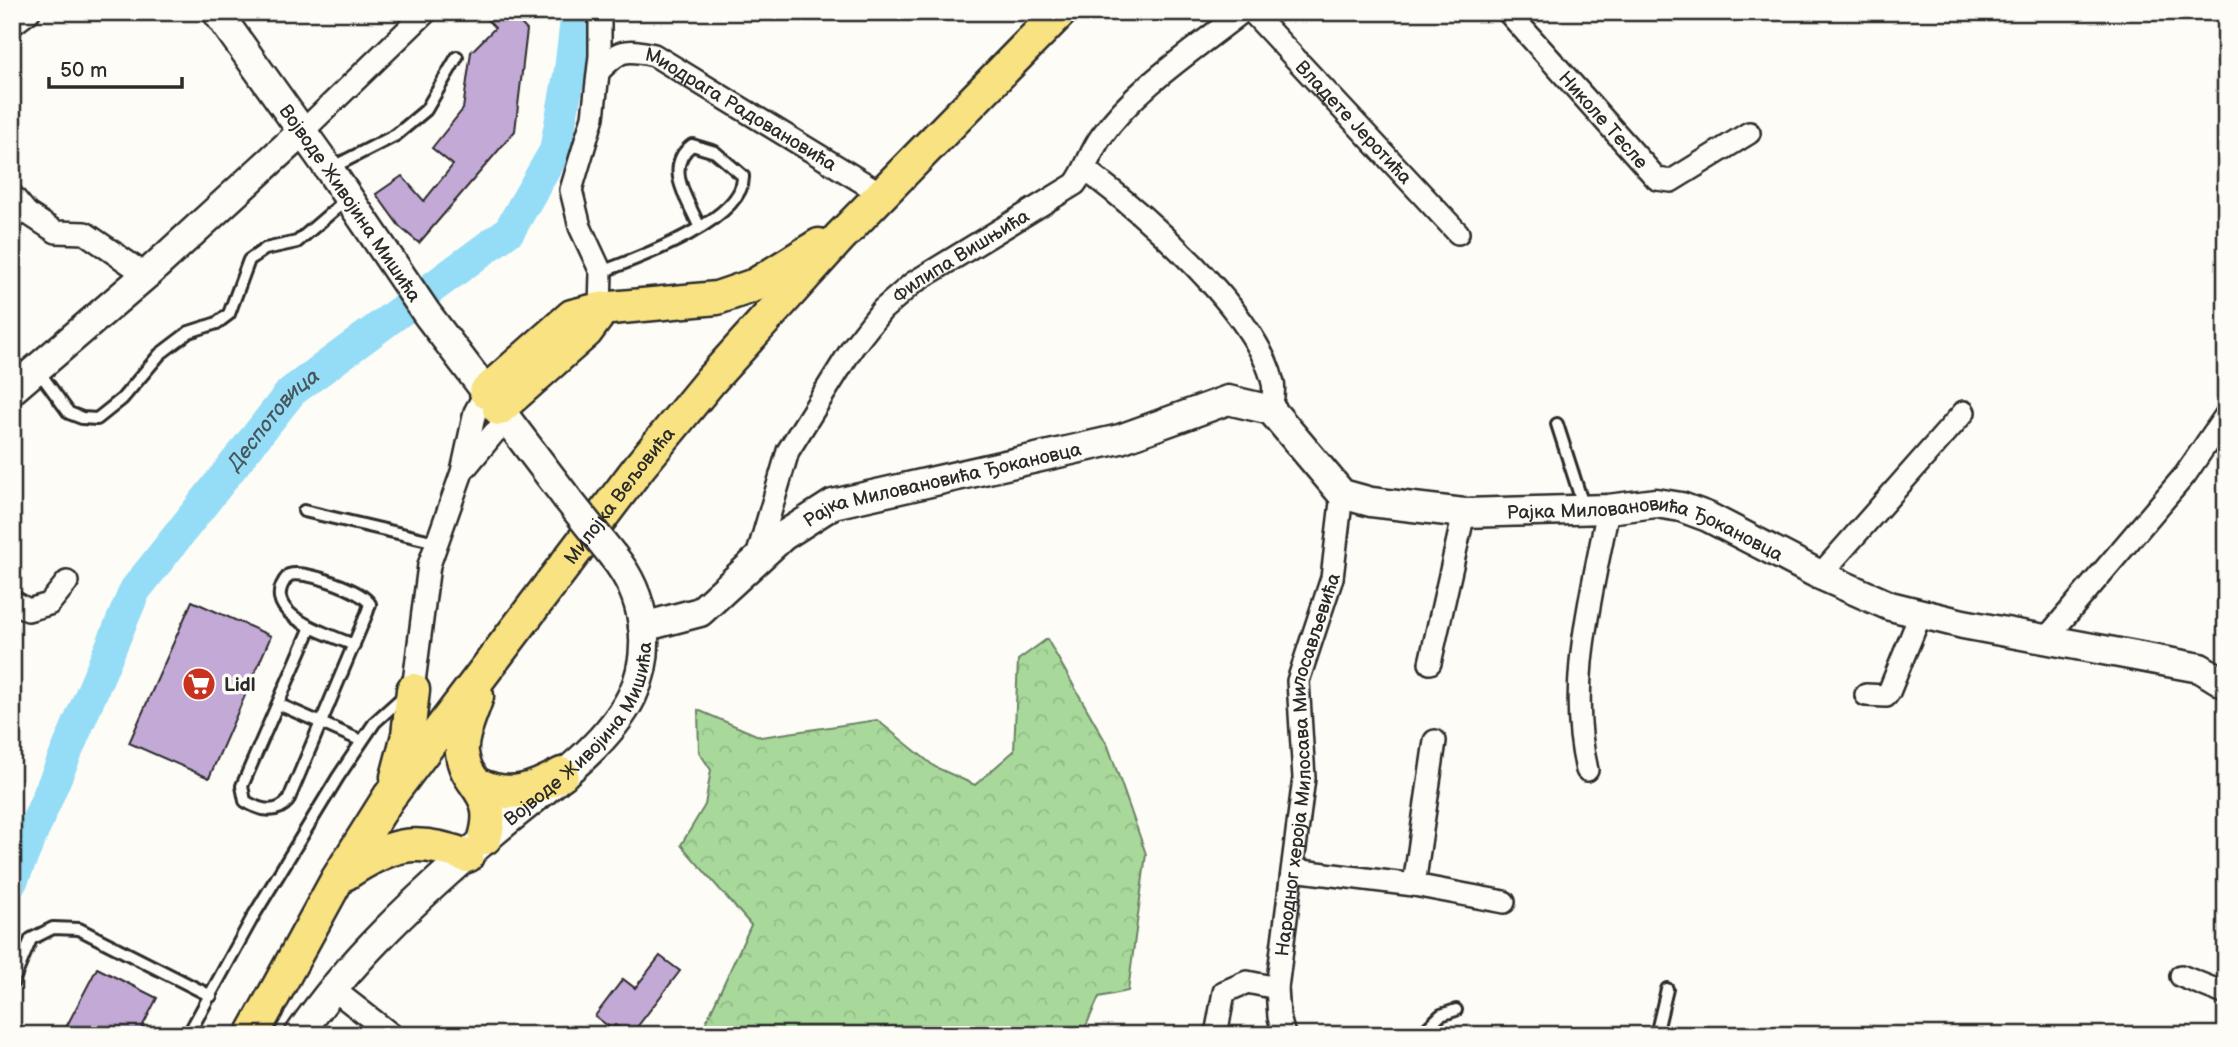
<svg xmlns="http://www.w3.org/2000/svg" width="2238" height="1047" font-family="'Balsamiq Sans',sans-serif">
	<style>
		.forest { fill: url(#forest-crowns); stroke: #6a8263; stroke-width: 2 }
		.lines { fill: none; stroke-linecap: round; stroke-linejoin: round }
		.river { stroke: #95dcf6; stroke-width: 32 }
		.building { fill: #c3a9d6; stroke: #2b2b2b; stroke-width: 2 }
		.lane-casing { stroke: #2b2b2b; stroke-width: 16 }
		.street-casing { stroke: #2b2b2b; stroke-width: 26 }
		.secondary-casing { stroke: #2b2b2b; stroke-width: 33 }
		.primary-casing { stroke: #2b2b2b; stroke-width: 37 }
		.lane { stroke: #fdfcf7; stroke-width: 10 }
		.street { stroke: #fdfcf7; stroke-width: 21 }
		.secondary { stroke: #fdfcf7; stroke-width: 28 }
		.primary { stroke: #f8e281; stroke-width: 32 }
		.secondary-bridge-casing { stroke: #2b2b2b; stroke-width: 33; stroke-linecap: butt }
		.secondary-bridge { stroke: #fdfcf7; stroke-width: 28 }
		.labels { text-anchor: middle; stroke-width: 7; stroke-linejoin: round; paint-order: stroke }
		.street-label { font-size: 19px; fill: #2b2b2b; stroke: #fdfcf7 }
		.poi-label { font-size: 19px; font-weight: bold; fill: #2b2b2b; stroke: #fdfcf7; text-anchor: start }
		.water-label { font-size: 21px; font-style: italic; fill: #46575e; stroke: #fdfcf7 }
	</style>
	<defs>
		<pattern id="forest-crowns" width="20" height="18" patternUnits="userSpaceOnUse" patternTransform="scale(1.75)"><rect width="20" height="18" fill="#a8d99b"/><path d="M2 6a3 3 0 1 1 6 0M12 15a3 3 0 1 1 6 0" fill="none" stroke="#91ba86"/></pattern>
	</defs>
	<rect width="100%" height="100%" fill="#fdfcf7"/>
	<filter id="ink" filterUnits="userSpaceOnUse"><feTurbulence type="fractalNoise" baseFrequency=".0143" numOctaves="2"/><feDisplacementMap in="SourceGraphic" scale="14" xChannelSelector="R" yChannelSelector="G"/><feConvolveMatrix kernelMatrix="1 2 1 2 8 2 1 2 1" color-interpolation-filters="sRGB"/></filter>
	<g filter="url(#ink)">
		<path class="forest" d="M1047,639l61,107 38,108 -18,137 -29,6 -17,38h-382l51,-110 -70,-80 24,-40 6,-35 -12,-18 -1,-42 63,27 116,-17 58,47 40,18 39,-34 4,-91z"/>
		<g class="lines">
			<path class="river" id="s1" d="M12,881l123,-291 156,-198 218,-161 46,-80 15,-81 7,-58"/>
		</g>
		<path class="building" d="M480,12h30l17,18 -12,101 -96,112 -19,-16 -24,-33 26,-18 22,25 29,-36 -21,-17 31,-39 8,-57 24,-24z
			M192,601l79,35 -62,142 -80,-35z
			M660,956l20,15 -49,64 -16,-10 -3,4 -17,-13 28,-37 12,9z
			M97,968l60,30 -19,37h-76z"/>
		<g class="lines">
			<defs>
				<path id="lane" d="M329,169l67,-34 30,-25 31,-53
					M12,227l15,-14
					M601,272c35,-13 144,-52 142,-96l-28,-24 -23,-7c-29,22 -4,55 7,81
					M37,369l32,44 13,5 15,1 25,-20 38,-45 29,-22 28,-9 12,-9 20,-54 16,-11 32,-7 50,-43
					M1557,424l27,84
					M304,511l132,31
					M311,627l-69,159 3,15c14,9 31,14 43,0l79,-188 3,-9c-8,-14 -65,-34 -81,-29 -35,38 39,59 65,70
					M278,704l84,37
					M12,984l19,-45 22,-11 26,1 132,67
					M188,1035l66,-120 84,-138 37,-55 30,-27
					M1420,1035l21,-20 15,-5
					M1656,1035l11,-46"/>
				<g id="street">
					<path id="s2" d="M1252,12l206,221"/>
					<path id="s3" d="M1508,12l149,167 14,2 78,-48"/>
					<path d="M12,25l17,-13"/>
					<path id="s4" d="M599,71c21,-21 25,-23 55,-16l228,139"/>
					<path d="M303,131l123,-119"/>
					<path d="M1086,170c58,44 170,141 187,213 2,8 -1,18 -2,27"/>
					<path d="M12,195l15,18 29,19 29,1 61,42"/>
					<path d="M600,309l1,-37 -21,-45 -9,-37 22,-73 7,-61v-44"/>
					<path d="M466,467l28,-34 14,-12"/>
					<path id="s5" d="M757,557l31,-106 65,-104 29,-37 31,-27 162,-99c11,-14 15,-32 26,-47 35,-50 93,-87 141,-125"/>
					<path d="M1820,575l144,-163"/>
					<path d="M12,601l16,9 21,-6 18,-22"/>
					<path d="M2045,640l140,-165 41,-60"/>
					<path d="M1430,663l34,-150"/>
					<path d="M413,690l16,-125 33,-93 13,-60 11,-20"/>
					<path d="M1866,695l20,1 3,-4 32,-79"/>
					<path d="M1587,770c-21,-87 5,-175 21,-261"/>
					<path d="M1293,870l121,15 90,17"/>
					<path d="M1414,885l21,-144"/>
					<path d="M2181,976l45,18"/>
					<path d="M333,989l59,46"/>
					<path d="M1216,1035l8,-43 23,-10 30,6"/>
					<path id="s6" d="M1284,1035l-5,-18 -2,-29 27,-210 -6,-97 34,-103 10,-84"/>
				</g>
				<g id="secondary">
					<path id="s7" d="M217,12l112,157 98,145 139,183"/>
					<path d="M12,390l134,-115 157,-144"/>
					<path id="s8" d="M643,627l57,-15 83,-76 50,-32 287,-65 108,-39 43,10 71,84 29,8 93,11 144,-4 48,-6 25,4 27,10 112,58 70,31 73,18 237,44 26,16"/>
					<path id="s9" d="M299,1035c51,-76 121,-140 190,-199 45,-40 116,-85 143,-140 22,-47 13,-101 -19,-140"/>
				</g>
				<g id="primary">
					<path d="M486,392l86,-76 28,-7 117,-11 38,-13 64,-40"/>
					<path d="M499,409l87,-77 11,-15"/>
					<path d="M477,696c-5,17 -17,39 -15,57 4,35 37,37 23,85"/>
					<path d="M397,777l11,-42 5,-45"/>
					<path d="M479,785c32,14 54,5 83,-11"/>
					<path d="M345,874c45,-30 69,-38 122,-18"/>
					<path id="s10" d="M252,1035l86,-157 51,-81 251,-331 70,-85 130,-144 220,-225"/>
				</g>
			</defs>
			<use href="#lane" class="lane-casing"/>
			<use href="#street" class="street-casing"/>
			<use href="#secondary" class="secondary-casing"/>
			<use href="#primary" class="primary-casing"/>
			<use href="#lane" class="lane"/>
			<use href="#street" class="street"/>
			<use href="#secondary" class="secondary"/>
			<use href="#primary" class="primary"/>
			<defs>
				<path id="secondary-bridge" d="M566,497l47,59"/>
			</defs>
			<use href="#secondary-bridge" class="secondary-bridge-casing"/>
			<use href="#secondary-bridge" class="secondary-bridge"/>
		</g>
	</g>
	<defs>
		<symbol id="supermarket-disc" viewBox="-11 -11 22 22"><circle r="9.5" fill="#c8321e" stroke="#fdfcf7"/><path d="M-6-5.5h2.5l.6 2H6L4.5 2H-2.5L-4.4-4H-6ZM-1.5 3.2a1.3 1.3 0 1 0 .1 0ZM3 3.2a1.3 1.3 0 1 0 .1 0Z" fill="#fff"/></symbol>
	</defs>
	<g fill-rule="evenodd">
		<use href="#supermarket-disc" x="180" y="665" width="38" height="38"/>
	</g>
	<g class="labels">
		<g class="street-label">
			<text dy="7" stroke="none"><textPath href="#s4" startOffset="164">Миодрага Радовановића</textPath></text>
			<text dy="7" stroke="none"><textPath href="#s3" startOffset="144">Николе Тесле</textPath></text>
			<text dy="7" stroke="none"><textPath href="#s2" startOffset="150">Владете Јеротића</textPath></text>
			<text dy="7" stroke="none"><textPath href="#s7" startOffset="233">Војводе Живојина Мишића</textPath></text>
			<text dy="7" stroke="none"><textPath href="#s5" startOffset="376">Филипа Вишњића</textPath></text>
			<text dy="7" stroke="none"><textPath href="#s8" startOffset="341">Рајка Миловановића Ђокановца</textPath></text>
			<text dy="7" stroke="none"><textPath href="#s10" startOffset="654">Милојка Вељовића</textPath></text>
			<text dy="7" stroke="none"><textPath href="#s8" startOffset="1104">Рајка Миловановића Ђокановца</textPath></text>
			<text dy="7" stroke="none"><textPath href="#s9" startOffset="416">Војводе Живојина Мишића</textPath></text>
			<text dy="7" stroke="none"><textPath href="#s6" startOffset="275">Народног хероја Милосава Милосављевића</textPath></text>
		</g>
		<g class="poi-label">
			<text x="224" y="691">Lidl</text>
		</g>
		<g class="water-label">
			<text dy="7" stroke="none"><textPath href="#s1" startOffset="536">Деспотовица</textPath></text>
		</g>
	</g>
	<rect width="2238" height="1047" fill="none" stroke="#fdfcf7" stroke-width="42"/>
	<rect x="21" y="21" width="2196" height="1005" fill="none" stroke="#2b2b2b" stroke-width="2.5" filter="url(#ink)"/>
	<path d="M49 77v10h133v-10" fill="none" stroke="#2b2b2b" stroke-width="3.5"/>
	<text x="60" y="77" font-size="21" fill="#2b2b2b" stroke="#fdfcf7" stroke-width="5" paint-order="stroke">50 m</text>
</svg>
